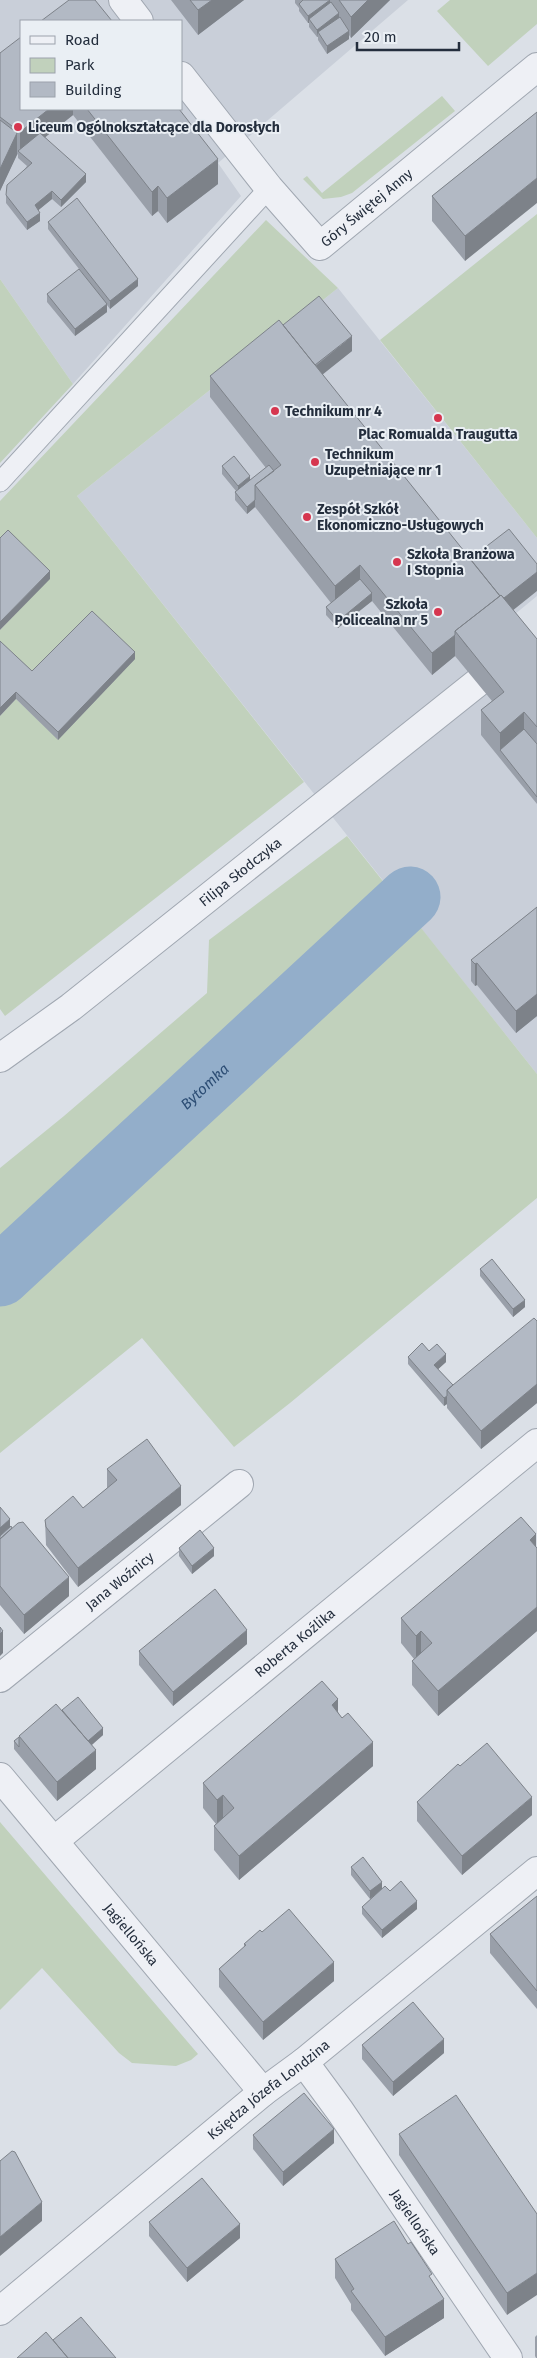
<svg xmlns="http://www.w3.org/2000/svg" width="537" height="2358" font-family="'Fira Sans',sans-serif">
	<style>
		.built { fill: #c9cfd9; fill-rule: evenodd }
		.green { fill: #c1d1bc }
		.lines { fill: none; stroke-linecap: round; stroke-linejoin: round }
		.river { stroke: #93aeca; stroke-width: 61 }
		.lane-casing { stroke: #a0a7b1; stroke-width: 21 }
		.street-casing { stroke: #a0a7b1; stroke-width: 30 }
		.lane { stroke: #eef0f5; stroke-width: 19 }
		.street { stroke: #eef0f5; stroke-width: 28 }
		.wall { fill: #999fa9 }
		.shaded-wall { fill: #7d8289 }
		.building { fill: #b2b9c4; stroke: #7d8289 }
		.poi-dot { fill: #d6364f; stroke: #eaeff4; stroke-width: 2 }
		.labels { text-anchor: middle; stroke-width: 4; stroke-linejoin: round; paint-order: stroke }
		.poi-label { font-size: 14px; font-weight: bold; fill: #242e3d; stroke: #eaeff4; text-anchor: start }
		.street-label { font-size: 14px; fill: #242e3d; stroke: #eaeff4 }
		.water-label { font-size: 15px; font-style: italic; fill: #2c4d74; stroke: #eaeff4 }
	</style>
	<rect width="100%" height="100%" fill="#dbe0e7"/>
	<path class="built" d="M0,0h408l-190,163 23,33 -168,188 -73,-105zM21,21h160v88h-160z
		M338,288l199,250v58l-28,23 28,35v420l-460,-578z"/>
	<path class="green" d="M450,0h87v24l-49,42 -51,-55z
		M442,96l13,15 -103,82 -11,4 -18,2 -20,-20 4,-3 15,17z
		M537,214v324l-157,-198z
		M266,220l72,68 -261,208 227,286 -299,234 -5,-7v-293l16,-17 42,40 -26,-60 -32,-31v-18l50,-52 -50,-32v-45z
		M0,279l73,105 -73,79z
		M347,836l39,49 -24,35 -362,326v-78l64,-52 143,-123 2,-53z
		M418,924l119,150v124l-247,205 -56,44 -92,-109 -142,115v-152z
		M0,1822l198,232 -7,6 -15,6 -44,-3 -13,-10 -77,-85 -42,42z"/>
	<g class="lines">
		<path class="river" id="s1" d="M0,1276l410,-379"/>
		<defs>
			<path id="lane" d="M0,482l269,-294"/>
			<g id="street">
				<path d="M123,0l16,21"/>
				<path id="s2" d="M181,76l88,112 51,58 217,-179"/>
				<path id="s3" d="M0,1058l71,-51 406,-324"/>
				<path id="s4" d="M0,1678l239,-194"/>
				<path id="s5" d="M0,1777l263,315"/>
				<path id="s6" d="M54,1841l483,-398"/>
				<path id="s7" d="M304,2062l36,49 168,247"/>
				<path id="s8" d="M0,2311l263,-219 41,-30 233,-191"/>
			</g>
		</defs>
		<use href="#lane" class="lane-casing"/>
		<use href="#street" class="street-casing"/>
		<use href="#lane" class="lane"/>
		<use href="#street" class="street"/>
	</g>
	<path class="wall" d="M171,0h73l-46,35z
		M295,0h95l-39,38 -2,-3v4l-22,15 -9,-14v-3h-1l-8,-10v-4h-1l-9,-12v-3l-4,-5z
		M0,53l21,56h158l39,75 -51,39 -9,-12 -6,5 -79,-101 -28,22 41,45 -25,25 -9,-8 -14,11 2,11 -13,9 -21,-27v-8l21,-29 -9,-8v-3l-1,-1 -17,37z
		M537,112l-72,149 -33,-40v-25z
		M48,222l90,64 -28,23 -3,-4v7l-32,24 -28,-34v-8l53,2 -52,-67z
		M283,325l69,26 -30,23 148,185 43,51 24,29v165l-56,-69v-25l11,-9 -37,-45 -23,19 -60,-74 -34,27 -12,-13v-8l5,-4 -76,-96 -8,7 -12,-14v-8l1,-1 -14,-17v-8l28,14 16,-12 -56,-71v-21z
		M0,641l32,30 103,-12 -77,81 -42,-41z
		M537,907v109l-21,17 -39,-48 -2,1 -4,-5v-21z
		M480,1269l45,38 -12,10 -33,-41z
		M537,1321v82l-56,46 -34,-41v-4l-3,2 -36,-42v-7l21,-6 17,11 -8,7 15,16z
		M107,1469l74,36 -103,82 -32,-42 -1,-25 38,-12 24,-20z
		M0,1507l10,20 59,69 -45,38 -24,-29z
		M536,1547l1,1v83l-99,85 -26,-31v-24l2,-2 -13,-16v-25z
		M179,1548l35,8 -22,18 -13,-18z
		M247,1644l-74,62 -34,-41v-14z
		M62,1710l41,25 -11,10 4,24 -39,32 -43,-52v-8l5,-4v-1z
		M338,1712l35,54 -134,114 -25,-30v-24l2,-2 -13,-16v-25z
		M417,1802l115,13 -70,60 -45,-54z
		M351,1867l31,22 8,2 27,18 -35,29 -20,-24v-7l18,-16 -10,8 -19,-24z
		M537,1896v113l-47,-56v-19z
		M262,1932l72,49 -71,59 -44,-53v-18l25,-22v-3z
		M362,2045l82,8 -51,43 -31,-37z
		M399,2134l138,80 -30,101 -108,-160z
		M253,2135l81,8 -51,43 -30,-37z
		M149,2222l91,16 -53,44 -38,-46z
		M335,2259l97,21 12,38 -59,38 -34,-46v-6l-16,-26z
		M537,2335v23h-1l-1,-2v-19z"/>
	<path class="shaded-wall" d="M212,0h32l-46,35v-25z
		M330,0v8l-21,11v4h-1v-7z
		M368,0h22l-39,38v-21z
		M339,13v8l-21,11 -1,5v-7z
		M349,31v8l-22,15v-8z
		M49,109h24v6l-50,40 -3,-3v-20z
		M17,133v22l-17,36v-22z
		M218,159v25l-51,39v-25z
		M86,174v8l-25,25v-7z
		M537,178v25l-72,58v-25z
		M158,186v25l-6,5v-24z
		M52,191v8l-17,14v-8z
		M40,213v8l-13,9v-8z
		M138,279v7l-28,23v-8z
		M107,304v8l-32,24v-7z
		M352,336v15l-40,32v-14z
		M250,476v7l-12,11v-8z
		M255,500v7l-8,7v-7z
		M360,565v22l-25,21v-22z
		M50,571v8l-50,51v-8z
		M537,572v19l-70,56 -10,-14z
		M372,593v8l-34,27v-7z
		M455,635v21l-23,19v-22z
		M135,652v7l-77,81v-8z
		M16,692v7l-16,17v-8z
		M524,712v24l-24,14v-17z
		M477,963v22l-2,1v-22z
		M537,994v22l-21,17v-22z
		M525,1300v7l-12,10v-8z
		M446,1354v8l-12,11v-8z
		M537,1384v19l-56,46v-18z
		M447,1396v8l-3,2v-8z
		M181,1486v19l-103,82v-19z
		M10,1519v8l-10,9v-8z
		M536,1534v25l-6,-19z
		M214,1548v8l-22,18v-8z
		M69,1577v19l-45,38v-19z
		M537,1607v24l-99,85v-25z
		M247,1630v14l-74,62v-14z
		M3,1631v22l-3,3v-22z
		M421,1631v24l-5,5v-24z
		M338,1699v25l-6,-19z
		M103,1728v7l-21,18v-8z
		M373,1742v24l-134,114v-24z
		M96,1750v19l-39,32v-19z
		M223,1795v25l-6,5v-25z
		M532,1797v18l-70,60v-19z
		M382,1882v7l-12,10v-8z
		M417,1901v8l-35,29v-8z
		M334,1962v19l-71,59v-18z
		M444,2039v14l-51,43v-14z
		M334,2129v14l-51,43v-14z
		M42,2202v19l-42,35v-19z
		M240,2224v14l-53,44v-14z
		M537,2273v22l-30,20v-22z
		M444,2299v19l-59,38v-19z"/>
	<path class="building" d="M69,0h26l17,21h-71z
		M190,0h22l-14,10z
		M303,0h27l-22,16 -9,-12z
		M339,0h29l-17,17z
		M331,2l8,11 -22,17 -8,-11z
		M340,17l9,14 -22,15 -9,-14z
		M21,37v72h28l-29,23 -20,-15v-64z
		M87,109h92l39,50 -51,39 -9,-12 -6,6z
		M537,112v66l-72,58 -33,-40z
		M0,120l17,13 -17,36z
		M40,133l46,41 -25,26 -9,-9 -17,14 5,8 -13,9 -21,-27 1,-10 25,-22 -14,-12z
		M77,198l61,81 -28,22 -62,-79z
		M79,269l28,35 -32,25 -28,-35z
		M319,296l33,40 -37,29 -32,-40z
		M279,320l221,276 -45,35v4l-23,18 -72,-88 -25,21 -80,-101 26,-20 -71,-89z
		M234,456l16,20 -12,10 -16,-20z
		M269,465l5,6 -19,14v15l-8,7 -12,-15z
		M509,529l28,35v8l-33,26 -3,-3 -1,1 -30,-37z
		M8,530l42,41 -50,51v-84z
		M360,579l12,14 -34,28 -12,-14z
		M501,595l36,44v88l-13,-15 -24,21 -19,-23 23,-18 -49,-61z
		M92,611l43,41 -77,80 -42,-40 -16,16v-67l32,30z
		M524,729l13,15v53l-37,-47z
		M537,907v87l-21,17 -39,-48 -2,1 -4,-4z
		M492,1259l33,41 -12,9 -33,-40z
		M534,1318l3,3v63l-56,47 -34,-41z
		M422,1343l7,8 8,-7 9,10 -12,11 19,20 -6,5v6l-3,2 -36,-41z
		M147,1439l34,47 -103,82 -32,-41 -1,-7 28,-24 10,12 34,-28 -10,-11z
		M0,1507l10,12 -10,9z
		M521,1517l15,17 -6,6 7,8v59l-99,84 -26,-30 20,-18 -11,-12 -5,5 -15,-18z
		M23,1522l46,55 -45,38 -24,-29v-47l18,-16z
		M11,1526l1,2 -12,11v-3z
		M200,1530l14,18 -22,18 -13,-18z
		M215,1589l32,41 -74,62 -34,-41z
		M0,1627l3,4 -3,3z
		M322,1681l16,18 -6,6 10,13 6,-5 25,29 -134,114 -25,-30 20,-18 -11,-13 -6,5 -14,-17z
		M78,1697l25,31 -15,13 -26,-31z
		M56,1704l40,46 -39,32 -38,-46z
		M19,1737v10l-5,-6z
		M487,1743l45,54 -70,59 -45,-54 41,-38 2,2z
		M363,1857l19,25 -12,9 -19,-24z
		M401,1881l16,20 -35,29 -20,-23 23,-21 5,5z
		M537,1896v95l-47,-57z
		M289,1909l45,53 -71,60 -44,-53 27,-24 -2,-1 16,-14 2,2z
		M413,2002l31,37 -51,43 -31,-37z
		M304,2093l30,36 -51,43 -30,-37z
		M456,2095l81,119v59l-30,20 -108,-159z
		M12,2151l3,1 27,50 -42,35v-76z
		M202,2178l38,46 -53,44 -38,-46z
		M394,2221l14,23 3,-2 21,32 -3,2 15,23 -59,38 -34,-46 3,-2 -19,-30z
		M81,2317l35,41h-48l-15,-18z
		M46,2332l22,26h-51z"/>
	<g class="poi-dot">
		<circle cx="18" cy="127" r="5"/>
		<circle cx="275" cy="411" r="5"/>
		<circle cx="438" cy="418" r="5"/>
		<circle cx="315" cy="462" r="5"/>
		<circle cx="307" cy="517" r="5"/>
		<circle cx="397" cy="562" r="5"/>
		<circle cx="438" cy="612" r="5"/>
	</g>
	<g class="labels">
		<g class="poi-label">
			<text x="28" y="132">Liceum Ogólnokształcące dla Dorosłych</text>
			<text x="285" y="416">Technikum nr 4</text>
			<text x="438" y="439" text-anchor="middle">Plac Romualda Traugutta</text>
			<text x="325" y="459">Technikum<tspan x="325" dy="16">Uzupełniające nr 1</tspan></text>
			<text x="317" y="514">Zespół Szkół<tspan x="317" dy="16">Ekonomiczno-Usługowych</tspan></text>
			<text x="407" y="559">Szkoła Branżowa<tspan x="407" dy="16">I Stopnia</tspan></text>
			<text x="428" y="609" text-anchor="end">Szkoła<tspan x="428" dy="16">Policealna nr 5</tspan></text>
		</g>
		<g class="street-label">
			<text dy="5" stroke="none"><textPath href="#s2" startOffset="280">Góry Świętej Anny</textPath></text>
			<text dy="5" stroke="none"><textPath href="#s3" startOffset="304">Filipa Słodczyka</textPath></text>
			<text dy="5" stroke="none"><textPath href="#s4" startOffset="154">Jana Woźnicy</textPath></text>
			<text dy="5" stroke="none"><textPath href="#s6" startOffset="312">Roberta Koźlika</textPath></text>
			<text dy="5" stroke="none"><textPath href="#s5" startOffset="205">Jagiellońska</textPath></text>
			<text dy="5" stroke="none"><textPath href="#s8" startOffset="348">Księdza Józefa Londzina</textPath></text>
			<text dy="5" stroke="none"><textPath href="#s7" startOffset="195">Jagiellońska</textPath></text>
		</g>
		<g class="water-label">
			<text dy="5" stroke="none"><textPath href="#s1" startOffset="279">Bytomka</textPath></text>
		</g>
	</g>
	<rect x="20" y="20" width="162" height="90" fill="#eaeff4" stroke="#9ba2ab"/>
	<rect x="30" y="36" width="25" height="8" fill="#eef0f5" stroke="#9ba2ab"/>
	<text x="65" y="45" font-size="15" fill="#242e3d">Road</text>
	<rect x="30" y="58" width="25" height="15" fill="#c1d1bc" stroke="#9ba2ab"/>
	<text x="65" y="70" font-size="15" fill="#242e3d">Park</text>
	<rect x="30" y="82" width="25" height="15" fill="#b2b9c4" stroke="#9ba2ab"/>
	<text x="65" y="95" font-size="15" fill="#242e3d">Building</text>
	<path d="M357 42v8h102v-8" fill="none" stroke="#242e3d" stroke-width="2.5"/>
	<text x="364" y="42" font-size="15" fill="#242e3d" stroke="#eaeff4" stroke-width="4" paint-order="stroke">20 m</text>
</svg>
